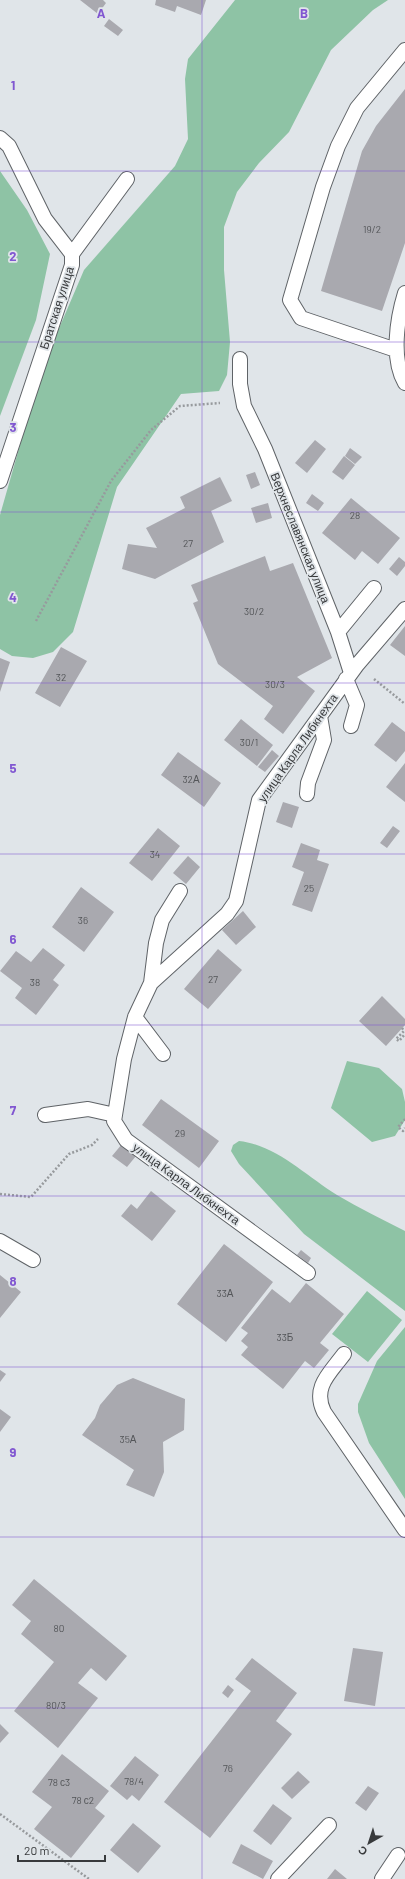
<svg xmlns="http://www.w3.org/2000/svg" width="405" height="1879" font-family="Barlow,sans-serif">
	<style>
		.green { fill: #8ec3a5 }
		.building { fill: #a9a9af }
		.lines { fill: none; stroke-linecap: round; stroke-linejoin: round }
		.service-casing { stroke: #5f6367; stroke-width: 16 }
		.path { stroke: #979a9d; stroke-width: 2.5; stroke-dasharray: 2 2; stroke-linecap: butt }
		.service { stroke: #fff; stroke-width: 14 }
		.grid { fill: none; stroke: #8157d1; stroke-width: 1; stroke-opacity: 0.55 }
		.labels { text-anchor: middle; stroke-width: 3.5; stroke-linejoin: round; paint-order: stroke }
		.number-label { font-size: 10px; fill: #545659 }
		.street-label { font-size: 12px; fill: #383a3c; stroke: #e0e5e9 }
		.grid-label { font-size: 13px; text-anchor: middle; font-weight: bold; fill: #8157d1; stroke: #e0e5e9; stroke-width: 3.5; stroke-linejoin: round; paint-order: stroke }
	</style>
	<rect width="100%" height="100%" fill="#e0e5e9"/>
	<path class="green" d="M235,0h153l-15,10 -42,40 -42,82 -30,31 -22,29 -13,35v43l6,72 -3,33 -8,16 -38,3 -64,93 -44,145 -20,20 -20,6 -21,-2 -12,-7v-134l42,-147 42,-98 91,-104 13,-27 -3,-60 3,-20z
		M0,171l27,39 23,44 -14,66 -36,96z
		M347,1061l32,7 23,21 3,13v18l-10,16 -23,6 -41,-34z
		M239,1141c37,4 67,35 98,54 22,13 45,24 68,36v80l-101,-77 -65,-70 -8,-13 2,-6z
		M367,1291l35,29 -34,42 -36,-28z
		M405,1327v172l-36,-56 -11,-31v-8l19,-43z"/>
	<path class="building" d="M80,0h23l3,3 -8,11z
		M156,0h50l-5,15 -24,-9 -2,6 -20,-7z
		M109,19l14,11 -5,6 -14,-10z
		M405,89v154l-23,68 -61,-20 41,-140 14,-25z
		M315,440l11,9 -19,24 -12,-10z
		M350,448l12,9 -7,7 -10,-8z
		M344,456l11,9 -12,15 -11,-8z
		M255,472l5,13 -9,4 -5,-14z
		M220,477l12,24 -21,10 13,31 -69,37 -33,-10 6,-25 29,4 -11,-20 39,-20 -5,-11z
		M312,494l12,9 -6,8 -12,-8z
		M351,498l49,40 -22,26 -16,-13 -7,9 -33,-27z
		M268,503l4,15 -16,5 -5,-15z
		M265,556l5,15 23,-8 39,95 -35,19 18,14 -32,43 -19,-15 9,-13 -55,-42 -25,-61 5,-2 -7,-16z
		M399,557l6,5v4l-8,10 -8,-7z
		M405,626v30l-15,-11z
		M61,647l26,14 -27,46 -25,-14z
		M0,658l10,4 -10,30z
		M241,719l32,26 -16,21 -33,-26z
		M392,722l13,10v19l-9,11 -22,-17z
		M272,750l7,6 -14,16 -7,-5z
		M178,752l43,31 -17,24 -43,-32z
		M405,763v39l-19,-15z
		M283,802l16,5 -7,21 -16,-6z
		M393,826l7,5 -13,17 -7,-5z
		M158,828l22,18 -28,35 -23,-18z
		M301,843l19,7 -3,10 12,4 -17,48 -20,-7 12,-33 -12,-5z
		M188,856l12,11 -14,17 -13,-11z
		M81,887l33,25 -30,40 -32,-25z
		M243,911l13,16 -20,18 -14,-15z
		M43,948l22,17 -12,15 6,5 -23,30 -21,-17 7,-10 -22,-17 16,-20 15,11z
		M218,949l24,21 -34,39 -24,-20z
		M382,996l23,23v6l-19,21 -27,-25z
		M161,1099l58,42 -20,27 -57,-43z
		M122,1144l14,12 -9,11 -15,-11z
		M151,1191l25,20 -24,30 -31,-25 10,-12 6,5z
		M224,1244l49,38 -47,60 -49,-38z
		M301,1250l10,8 -3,5 -11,-8z
		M0,1275l21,17 -21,26z
		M306,1283l38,31 -24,29 9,7 -15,18 -9,-7 -22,28 -42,-34 7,-8 -7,-6 7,-8 -7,-5 31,-39 18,14z
		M0,1370l6,4 -6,8z
		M133,1378l52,21 -1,31 -21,12 1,30 -10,25 -28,-12 8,-15 -52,-35 13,-17 5,-13 17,-20z
		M0,1409l11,8 -11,15z
		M34,1579l93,77 -21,25 -15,-13 -13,15 20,15 -40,50 -44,-37 40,-49 -33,-28 10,-13 -19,-16z
		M353,1648l30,4 -8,54 -31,-5z
		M252,1658l45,35 -21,28 16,13 -82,104 -46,-36 87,-111 -16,-12z
		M228,1685l6,5 -6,8 -6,-5z
		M0,1724l9,9 -9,10z
		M62,1754l47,37 -14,17 10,8 -34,42 -37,-29 18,-22 -20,-15z
		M135,1756l24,19 -20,26 -7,-6 -5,5 -17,-14z
		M298,1771l12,11 -18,17 -11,-11z
		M368,1786l11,7 -13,18 -11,-8z
		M273,1804l19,14 -21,27 -18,-14z
		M133,1823l28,23 -23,27 -28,-23z
		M241,1844l32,17 -10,18 -31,-16z
		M335,1869l12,10h-20z"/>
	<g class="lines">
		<defs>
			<path id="service" d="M0,138l9,8 36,73 27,35v11l-72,216
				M72,254l55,-75
				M405,293c-8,26 -14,66 0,90
				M396,350l-95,-32 -11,-18 33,-113 15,-41 19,-38 48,-58
				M240,359v25l4,22 21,43 73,183 13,41
				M338,632l36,-44
				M346,679l11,26 -6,21
				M307,794l1,-11 16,-43 -4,-24
				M151,983l5,-40 6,-23 18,-29
				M135,1017l28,37
				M45,1115l43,-6 27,6
				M0,1241l33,19
				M308,1273l-182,-133 -12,-19 1,-6 9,-56 11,-42 16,-34 76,-69 9,-13 23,-101 98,-135 48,-56
				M344,1354c-14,19 -32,33 -20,58l81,118
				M278,1879l51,-54
				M382,1879l16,-24"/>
		</defs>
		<use href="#service" class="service-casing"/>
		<path class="path" d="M36,621l75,-140 40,-51 29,-24 40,-3
			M374,679l31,25
			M402,1028l2,3 -8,8 3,2 6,-7
			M405,1119l-7,8 5,4 2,-3
			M0,1194l31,3 38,-43 23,-9 6,-6
			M0,1814l89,65"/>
		<use href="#service" class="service"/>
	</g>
	<path class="grid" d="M202,0v1879M0,171h405M0,342h405M0,512h405M0,683h405M0,854h405M0,1025h405M0,1196h405M0,1367h405M0,1537h405M0,1708h405"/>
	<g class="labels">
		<g class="number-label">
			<text x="372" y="233">19/2</text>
			<text x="355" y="519">28</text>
			<text x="188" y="547">27</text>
			<text x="254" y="615">30/2</text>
			<text x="61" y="681">32</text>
			<text x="275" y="688">30/3</text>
			<text x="249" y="746">30/1</text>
			<text x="191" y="783">32А</text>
			<text x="155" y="858">34</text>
			<text x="309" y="892">25</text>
			<text x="83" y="924">36</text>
			<text x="213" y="983">27</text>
			<text x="35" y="986">38</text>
			<text x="180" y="1137">29</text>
			<text x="225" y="1297">33А</text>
			<text x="285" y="1341">33Б</text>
			<text x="128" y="1443">35А</text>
			<text x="59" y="1632">80</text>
			<text x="56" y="1709">80/3</text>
			<text x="228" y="1772">76</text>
			<text x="134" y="1785">78/4</text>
			<text x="59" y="1786">78 с3</text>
			<text x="83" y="1804">78 с2</text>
		</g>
		<g class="street-label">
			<text transform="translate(57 308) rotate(-72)" y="4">Братская улица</text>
			<text transform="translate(300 538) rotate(68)" y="4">Верхнеславянская улица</text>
			<text transform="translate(298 748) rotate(-55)" y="4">улица Карла Либкнехта</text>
			<text transform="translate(186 1184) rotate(36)" y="4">улица Карла Либкнехта</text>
		</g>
	</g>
	<g class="grid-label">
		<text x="101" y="18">A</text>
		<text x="304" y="18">B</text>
		<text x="13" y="90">1</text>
		<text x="13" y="261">2</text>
		<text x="13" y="432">3</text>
		<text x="13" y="602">4</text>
		<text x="13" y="773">5</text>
		<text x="13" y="944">6</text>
		<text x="13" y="1115">7</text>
		<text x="13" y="1286">8</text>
		<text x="13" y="1457">9</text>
	</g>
	<g transform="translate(369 1843) rotate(219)" stroke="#e0e5e9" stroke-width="3" paint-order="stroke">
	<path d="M0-3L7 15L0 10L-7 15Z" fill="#383a3c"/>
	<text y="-6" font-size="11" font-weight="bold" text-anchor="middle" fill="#383a3c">С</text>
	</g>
	<path d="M18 1855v6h87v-6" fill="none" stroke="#383a3c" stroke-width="2"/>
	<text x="24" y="1855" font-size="12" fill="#383a3c" stroke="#e0e5e9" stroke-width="3" paint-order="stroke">20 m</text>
</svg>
